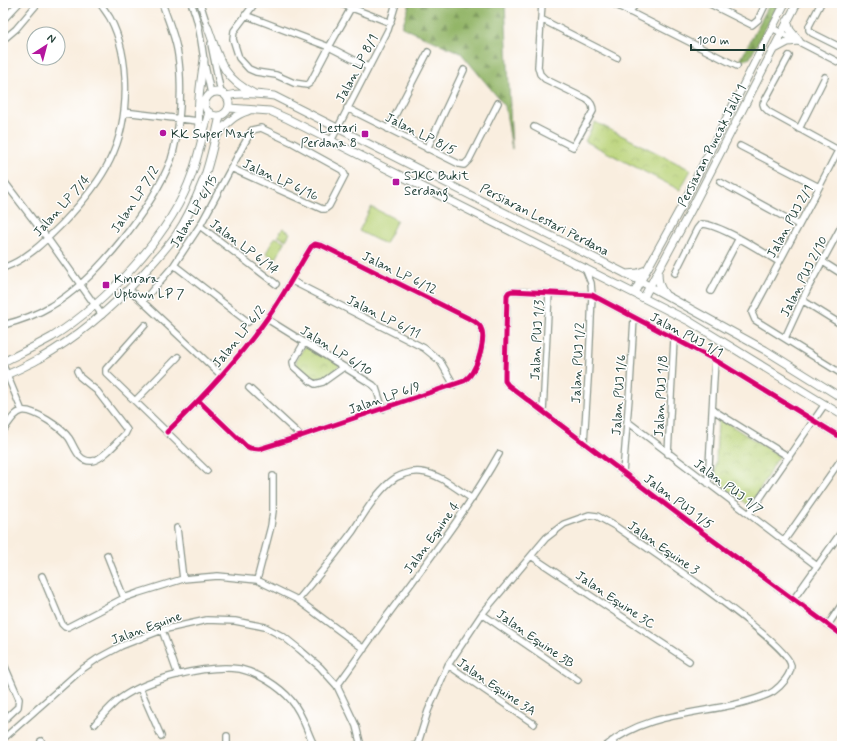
<svg xmlns="http://www.w3.org/2000/svg" width="845" height="749" font-family="Mynerve,sans-serif">
	<style>
		.forest { fill: url(#forest-firs); stroke: #59794e }
		.park { fill: url(#park-crowns); stroke: #6c8856 }
		.pitch { fill: #bad378; stroke: #6c8856 }
		.lines { fill: none; stroke-linecap: round; stroke-linejoin: round }
		.minor-casing { stroke: #8c968a; stroke-width: 8 }
		.major-casing { stroke: #8c968a; stroke-width: 9 }
		.minor { stroke: #fff; stroke-width: 5.5 }
		.major { stroke: #fff; stroke-width: 7 }
		.cycleway-casing { stroke: #fff; stroke-width: 8 }
		.cycleway { stroke: #d6006c; stroke-width: 5 }
		.poi-dot { fill: #b5179e; stroke: #fff; stroke-width: 1.5 }
		.labels { text-anchor: middle; stroke-width: 3; stroke-linejoin: round; paint-order: stroke }
		.street-label { font-size: 13px; fill: #1f3d34; stroke: #fff }
		.poi-label { font-size: 13px; fill: #1f3d34; stroke: #fff; text-anchor: start }
	</style>
	<defs>
		<pattern id="forest-firs" width="22" height="20" patternUnits="userSpaceOnUse"><rect width="22" height="20" fill="#93b568"/><path d="M5 1l3.5 6h-7zM16 11l3.5 6h-7z" fill="#779456"/></pattern>
		<pattern id="park-crowns" width="20" height="18" patternUnits="userSpaceOnUse"><rect width="20" height="18" fill="#bad378"/><path d="M2 6a3 3 0 1 1 6 0M12 15a3 3 0 1 1 6 0" fill="none" stroke="#9fb668"/></pattern>
	</defs>
	<rect width="100%" height="100%" fill="#fff"/>
	<filter id="ink" filterUnits="userSpaceOnUse"><feTurbulence type="fractalNoise" baseFrequency=".025" numOctaves="2"/><feDisplacementMap in="SourceGraphic" scale="8" xChannelSelector="R" yChannelSelector="G"/><feConvolveMatrix kernelMatrix="1 2 1 2 8 2 1 2 1" color-interpolation-filters="sRGB"/></filter>
	<filter id="wash" filterUnits="userSpaceOnUse"><feTurbulence type="fractalNoise" baseFrequency=".012" numOctaves="4" result="noise"/><feDisplacementMap in="SourceGraphic" scale="16" xChannelSelector="R" yChannelSelector="G"/><feGaussianBlur stdDeviation="0.9" result="paint"/><feColorMatrix in="noise" values="0 0 0 0 0 0 0 0 0 0 0 0 0 0 0 0 0 1.4 0 .05"/><feComposite in="paint" operator="in"/></filter>
	<g filter="url(#wash)">
		<rect width="100%" height="100%" fill="#f9eedf"/>
		<path class="forest" d="M410,3h95l7,146 -7,-43 -44,-53 -59,-26z
			M770,3h9l-29,55 -10,3z"/>
		<path class="park" d="M595,122l96,48 -11,20 -95,-49z
			M283,228l7,5 -4,7 -8,-4z
			M305,346l35,19c-8,9 -15,13 -27,14l-16,-13 -1,-6z
			M721,419l58,37 -29,50 -35,-26 3,-60z"/>
		<path class="pitch" d="M371,207l26,13 -12,24 -26,-13z
			M275,237l10,5 -9,17 -10,-6z"/>
	</g>
	<g filter="url(#ink)">
		<g class="lines">
			<defs>
				<path id="minor" d="M191,3c8,18 10,38 13,57 2,12 5,23 7,34
					M200,3l9,28
					M255,3l-21,28 -1,8 6,19 10,11 7,3 20,3 18,8 13,2 3,-2 19,-36 22,-39
					M339,3l52,20
					M612,3l125,63
					M708,3l44,22 6,-5 8,-17
					M821,3l-12,23v4l3,3 30,15
					M629,12l8,-9
					M245,15l84,32 39,20
					M541,19l76,39
					M3,20l16,-17
					M772,28l70,36
					M3,40l13,-11 22,-26
					M211,44l10,49
					M789,56l-26,48 1,3 5,5 69,38
					M347,108l112,56 5,1 5,-5 29,-57
					M124,112l74,9
					M534,127l39,20 20,-36c0,-6 -2,-9 -7,-12l-41,-20 -5,-5 -2,-7 4,-64
					M388,129l40,-77
					M799,129l26,-52
					M331,141l57,-111 8,-27
					M842,143l-29,56 -61,114 3,7 87,54
					M740,146l79,41
					M427,149l37,-79
					M3,180l45,59 54,76
					M720,182l79,43
					M200,226l76,58
					M823,262l19,12
					M174,265l74,57
					M3,268c25,-9 42,-27 60,-45 18,-19 36,-40 47,-63 20,-40 21,-102 0,-142 -3,-5 -7,-10 -10,-15
					M675,273l22,-44 4,-5c17,-1 62,28 78,38
					M292,281l132,67 16,13 14,24
					M129,289l92,86
					M711,291l28,-53
					M802,300l40,25
					M143,301l31,-36 27,-41 42,-78 9,-16 9,-2 32,15 49,27 3,5 -16,31 -4,3h-3l-91,-41
					M267,319l106,66 3,3 7,21
					M3,325c16,-4 33,-10 48,-19 44,-25 101,-98 120,-146 3,-10 7,-30 8,-41 2,-18 2,-46 -1,-64 -2,-17 -10,-35 -16,-52
					M145,325l-39,44v4l101,98
					M785,338l23,-50 34,-63
					M304,343l-11,19 1,5 16,14 5,3 8,-2 21,-15
					M3,365l19,46
					M249,388l52,48
					M135,401l43,-44
					M713,410l76,47
					M543,412l6,-119
					M628,422l189,144
					M3,431c5,-6 10,-18 19,-20 12,-2 40,17 47,27 6,9 9,24 23,23 10,-1 25,-19 33,-27l2,-4 -30,-39 -17,-14 -3,-6
					M167,432c39,-38 76,-78 106,-122 14,-21 25,-42 38,-63l4,-3 8,2 151,75c3,2 6,4 7,7 5,9 -2,32 -7,41 -2,5 -6,9 -10,12l-163,55 -42,13 -9,-1 -4,-2 -47,-45
					M842,438l-127,-78 -123,-65 -80,-4 -3,1 -2,3 -2,78v8l3,4 195,148 139,102
					M584,443l5,-79 3,-69 -1,-12 -6,-15
					M668,454l6,-115
					M623,473l7,-87 4,-68
					M708,483l7,-123
					M749,514l76,-110
					M177,528l6,51
					M784,541l58,-83
					M107,555l17,43
					M531,556l158,105
					M42,576l20,48 3,3h3l56,-29 14,-5 45,-14 35,-3 39,4 41,20 66,49
					M257,580l14,-54 2,-15v-35
					M298,600c19,-22 37,-45 55,-69 11,-17 22,-36 37,-49 8,-7 20,-11 31,-10 19,2 36,17 51,27
					M793,600l49,-69
					M482,614l96,66
					M828,625l14,-21
					M162,630l16,45
					M3,662l16,37 -1,8 -15,14
					M448,665l86,59
					M337,686c17,-23 33,-47 50,-70 39,-53 80,-105 112,-162
					M140,688l21,48
					M95,724c8,-9 16,-19 26,-26 27,-19 86,-34 119,-29 18,4 39,17 51,31 10,11 15,28 21,41
					M227,736v10
					M3,739l78,-69 16,-11 24,-13 41,-16 45,-10 28,1 30,6 19,10 15,12 21,18 17,19 19,40 5,20
					M41,741l2,5
					M612,741l3,5
					M411,746h4l3,-3 10,-32 20,-46 34,-51 64,-76 18,-14 25,-9 8,1 18,10c25,17 176,118 176,140 0,9 -10,20 -17,25 -7,5 -28,11 -37,13 -44,10 -95,11 -131,42
					M499,746v-1"/>
				<path id="major" d="M787,21l3,9 9,11
					M208,28c11,30 14,50 45,65
					M773,50l15,-8 11,-1
					M205 104a12 12 0 1 1 24 0a12 12 0 1 1-24 0Z
					M226,96c16,-4 32,-2 48,0l366,185 125,69 77,48
					M229,108l41,3 18,8 401,202 153,94
					M217,136c8,-12 17,-21 31,-25
					M200,137c-4,-26 0,-52 4,-77
					M658,272c0,9 1,15 7,22
					M626,274l12,-1 8,-3
					M634,293l50,-91 101,-199
					M644,297l47,-87 106,-207
					M3,362c16,-8 33,-16 49,-25 54,-34 119,-102 140,-163 7,-20 11,-41 17,-62
					M3,376c12,-4 24,-11 36,-17 39,-22 73,-51 103,-84 12,-13 24,-26 34,-40 11,-16 20,-36 27,-54 8,-21 12,-44 17,-65"/>
			</defs>
			<use href="#minor" class="minor-casing"/>
			<use href="#major" class="major-casing"/>
			<use href="#minor" class="minor"/>
			<use href="#major" class="major"/>
			<defs>
				<path id="cycleway" d="M167,432c39,-38 76,-78 106,-122 14,-21 25,-42 38,-63l4,-3 8,2 151,75c3,2 6,4 7,7 5,9 -2,32 -7,41 -2,5 -6,9 -10,12l-163,55 -42,13 -9,-1 -4,-2 -47,-45
					M842,438l-127,-78 -123,-65 -80,-4 -3,1 -2,3 -2,78v8l3,4 195,148 139,102"/>
			</defs>
			<use href="#cycleway" class="cycleway-casing"/>
			<use href="#cycleway" class="cycleway"/>
		</g>
	</g>
	<g class="poi-dot">
		<circle cx="163" cy="133" r="4"/>
		<rect x="361" y="130" width="8" height="8" rx="2"/>
		<rect x="392" y="178" width="8" height="8" rx="2"/>
		<rect x="102" y="281" width="8" height="8" rx="2"/>
	</g>
	<g class="labels">
		<g class="street-label">
			<text transform="translate(356 68) rotate(-62)" y="5">Jalan LP 8/1</text>
			<text transform="translate(421 133) rotate(27)" y="5">Jalan LP 8/5</text>
			<text transform="translate(711 145) rotate(-63)" y="5">Persiaran Puncak Jalil 1</text>
			<text transform="translate(281 179) rotate(25)" y="5">Jalan LP 6/16</text>
			<text transform="translate(134 199) rotate(-57)" y="5">Jalan LP 7/2</text>
			<text transform="translate(61 205) rotate(-48)" y="5">Jalan LP 7/4</text>
			<text transform="translate(193 211) rotate(-60)" y="5">Jalan LP 6/15</text>
			<text transform="translate(545 219) rotate(27)" y="5">Persiaran Lestari Perdana</text>
			<text transform="translate(789 221) rotate(-61)" y="5">Jalan PUJ 2/1</text>
			<text transform="translate(245 246) rotate(37)" y="5">Jalan LP 6/14</text>
			<text transform="translate(400 272) rotate(26)" y="5">Jalan LP 6/12</text>
			<text transform="translate(803 276) rotate(-63)" y="5">Jalan PUJ 2/10</text>
			<text transform="translate(384 316) rotate(27)" y="5">Jalan LP 6/11</text>
			<text transform="translate(687 334) rotate(28)" y="5">Jalan PUJ 1/1</text>
			<text transform="translate(238 336) rotate(-51)" y="5">Jalan LP 6/2</text>
			<text transform="translate(536 340) rotate(-87)" y="5">Jalan PUJ 1/3</text>
			<text transform="translate(337 350) rotate(32)" y="5">Jalan LP 6/10</text>
			<text transform="translate(577 363) rotate(-87)" y="5">Jalan PUJ 1/2</text>
			<text transform="translate(618 395) rotate(-86)" y="5">Jalan PUJ 1/6</text>
			<text transform="translate(660 396) rotate(-87)" y="5">Jalan PUJ 1/8</text>
			<text transform="translate(384 397) rotate(-19)" y="5">Jalan LP 6/9</text>
			<text transform="translate(729 486) rotate(37)" y="5">Jalan PUJ 1/7</text>
			<text transform="translate(679 501) rotate(37)" y="5">Jalan PUJ 1/5</text>
			<text transform="translate(431 537) rotate(-54)" y="5">Jalan Equine 4</text>
			<text transform="translate(664 547) rotate(35)" y="5">Jalan Equine 3</text>
			<text transform="translate(616 599) rotate(34)" y="5">Jalan Equine 3C</text>
			<text transform="translate(146 627) rotate(-20)" y="5">Jalan Equine</text>
			<text transform="translate(536 638) rotate(35)" y="5">Jalan Equine 3B</text>
			<text transform="translate(497 686) rotate(34)" y="5">Jalan Equine 3A</text>
		</g>
		<g class="poi-label">
			<text x="357" y="132" text-anchor="end">Lestari<tspan x="357" dy="15">Perdana 8</tspan></text>
			<text x="171" y="138">KK Super Mart</text>
			<text x="404" y="180">SJKC Bukit<tspan x="404" dy="15">Serdang</tspan></text>
			<text x="114" y="283">Kinrara<tspan x="114" dy="15">Uptown LP 7</tspan></text>
		</g>
	</g>
	<rect width="845" height="749" fill="none" stroke="#fff" stroke-width="16"/>
	<g transform="translate(46 46) rotate(36)"><circle r="19" fill="#ffffff" stroke="#a5b1ae"/>
	<path d="M0-3L7 15L0 10L-7 15Z" fill="#b5179e"/>
	<text y="-6" font-size="11" font-weight="bold" text-anchor="middle" fill="#1f3d34">N</text>
	</g>
	<path d="M691 44v6h73v-6" fill="none" stroke="#1f3d34" stroke-width="2"/>
	<text x="697" y="44" font-size="12" fill="#1f3d34" stroke="#ffffff" stroke-width="3" paint-order="stroke">100 m</text>
</svg>
